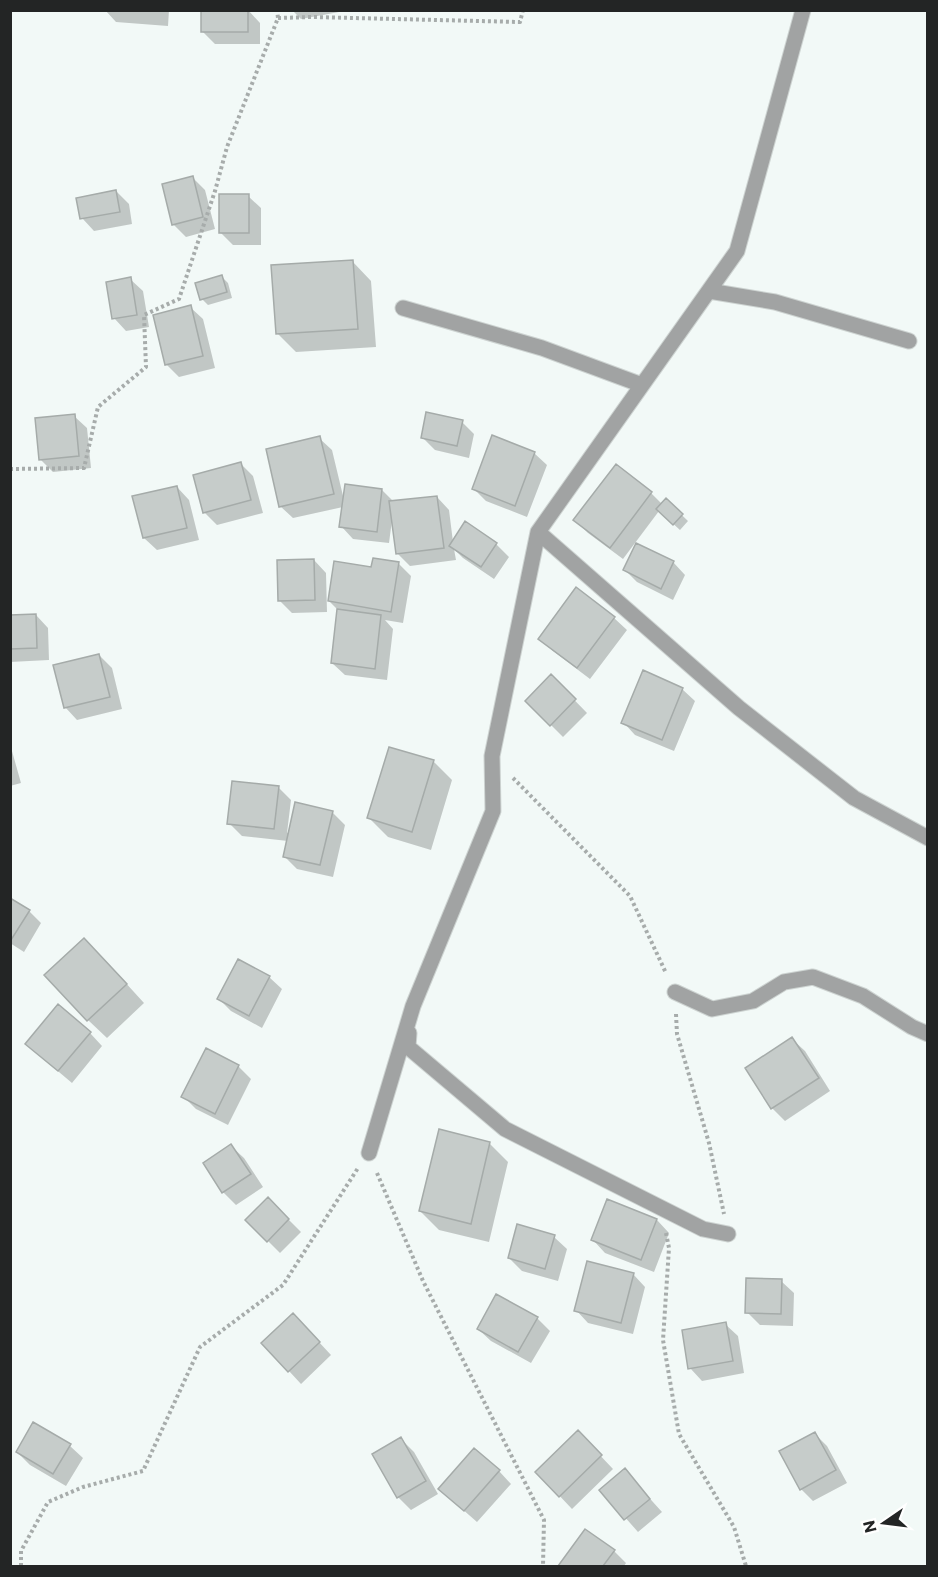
<svg xmlns="http://www.w3.org/2000/svg" width="938" height="1577" font-family="Commissioner,sans-serif">
	<style>
		.shadow { fill: #0003 }
		.building { fill: #c6ccca; stroke: #a5aba9; stroke-width: 1.5 }
		.lines { fill: none; stroke-linecap: round; stroke-linejoin: round }
		.street-casing { stroke: #cdd3d1; stroke-width: 17 }
		.path { stroke: #a7acab; stroke-width: 4; stroke-dasharray: 3 3; stroke-linecap: butt }
		.street { stroke: #a1a3a3; stroke-width: 15 }
	</style>
	<rect width="100%" height="100%" fill="#f2f9f7"/>
	<path class="shadow" d="M105,10h64l-1,16 -52,-4z
		M202,10h46l12,13v21h-45l-13,-13z
		M292,10h58l-49,9z
		M192,177l13,13 10,39 -29,8 -13,-13z
		M116,191l13,13 3,20 -38,7 -12,-13z
		M248,196l13,12v37h-28l-13,-13z
		M353,262l18,19 5,66 -80,5 -19,-19z
		M222,277l6,6 4,15 -24,7 -6,-6z
		M130,279l13,12 6,36 -23,4 -12,-13z
		M190,307l13,12 12,49 -36,9 -13,-13z
		M74,416l13,12 4,40 -38,4 -13,-13z
		M462,422l12,12 -5,24 -34,-8 -13,-13z
		M319,438l13,12 12,50 38,-10 12,12 43,-5 12,13 4,32 13,-19 30,21 13,13 -15,22 -31,-21 -9,-9 2,11 -46,6 -13,-13 -5,-33 -3,23 -36,-4 -12,-13 2,-19 -50,11 -13,-12z
		M534,453l13,12 -20,52 -41,-16 -13,-13z
		M241,464l12,12 10,37 -46,12 -13,-13z
		M177,487l12,13 10,40 -42,10 -13,-12z
		M651,493l11,11 4,-4 22,21 -8,9 -21,-19 -36,48 -35,-26 -13,-13z
		M314,560l12,13 1,39 -35,1 -12,-12z
		M673,562l12,13 -12,25 -36,-18 -12,-12z
		M399,564l12,12 -8,47 -18,-3 8,9 -6,51 -42,-5 -13,-12 6,-53 -9,-9 43,-32z
		M36,615l12,13 1,32 -39,2v-46z
		M614,618l13,12 -37,49 -37,-28 -13,-12z
		M99,655l13,13 10,41 -45,11 -12,-13z
		M551,676l36,37 -24,24 -36,-36z
		M682,689l13,12 -21,50 -39,-16 -12,-13z
		M10,744l11,39 -11,3z
		M433,761l19,19 -21,70 -43,-13 -19,-19z
		M278,787l13,13 -4,33 45,-21 13,13 -12,52 -36,-8 -13,-13 4,-15 -46,-5 -13,-13z
		M10,899l19,12 12,12 -17,29 -14,-9z
		M103,958l41,45 -37,35 -19,-18z
		M269,977l13,12 -20,39 -31,-17 -12,-12z
		M90,1033l12,13 -30,37 -32,-27z
		M792,1039l13,12 25,40 -45,30 -13,-13z
		M207,1050l32,17 12,12 -23,46 -32,-16 -13,-13z
		M489,1143l19,19 -19,80 -50,-12 -19,-19z
		M231,1146l13,12 19,29 -27,18 -13,-13z
		M268,1199l33,33 -21,21 -33,-33z
		M608,1201l49,19 12,13 -15,39 -49,-19 -12,-13z
		M554,1237l13,12 -9,32 -36,-10 -13,-13z
		M633,1274l12,13 -12,47 -45,-11 -12,-13z
		M781,1281l13,12 -1,33 -33,-1 -13,-13z
		M537,1318l13,13 -19,32 -40,-22 -13,-12z
		M725,1324l13,12 6,37 -42,8 -12,-13z
		M305,1327l26,28 -30,29 -12,-13z
		M33,1424l37,22 13,12 -17,28 -36,-21 -13,-13z
		M578,1432l35,37 -41,40 -35,-37z
		M815,1434l12,12 20,37 -34,18 -12,-12z
		M401,1439l13,13 24,42 -27,16 -13,-13z
		M499,1471l12,13 -34,38 -24,-21z
		M625,1471l37,41 -24,20 -37,-42z
		M586,1531l28,20 12,12 -2,3h-64z"/>
	<path class="building" d="M201,10h47v22h-47z
		M193,176l10,41 -31,8 -10,-41z
		M116,190l4,22 -40,7 -4,-21z
		M219,194h30v39h-30z
		M353,260l5,69 -82,5 -5,-69z
		M222,275l5,17 -27,8 -5,-17z
		M131,277l6,38 -25,4 -6,-37z
		M191,305l12,51 -38,9 -12,-50z
		M426,412l37,8 -6,26 -36,-8z
		M75,414l4,42 -40,4 -4,-42z
		M492,435l43,17 -20,54 -43,-17z
		M320,436l14,58 -55,13 -13,-58z
		M241,462l10,38 -48,13 -10,-38z
		M616,464l36,28 -42,56 -37,-28z
		M345,484l37,5 -5,43 -38,-5z
		M177,486l10,42 -44,10 -11,-42z
		M437,496l7,52 -48,6 -7,-53z
		M666,498l17,16 -10,11 -17,-16z
		M465,521l32,22 -16,24 -32,-21z
		M636,543l38,18 -13,28 -38,-19z
		M373,558l26,4 -8,50 -63,-11 6,-40 37,6z
		M314,559l1,41 -37,1 -1,-41z
		M576,587l39,30 -38,51 -39,-29z
		M337,609l44,6 -6,54 -44,-6z
		M36,614l1,34 -27,1v-34z
		M99,654l11,43 -46,11 -11,-43z
		M643,670l40,18 -21,52 -41,-17z
		M551,674l25,25 -26,27 -25,-25z
		M389,747l45,13 -22,72 -45,-14z
		M232,781l47,5 -5,43 -47,-5z
		M295,802l38,9 -13,54 -37,-8z
		M10,898l20,12 -19,30h-1z
		M84,938l43,46 -40,37 -43,-46z
		M238,959l32,17 -21,40 -32,-17z
		M58,1004l33,28 -33,39 -33,-27z
		M792,1037l27,41 -48,31 -26,-41z
		M206,1048l33,17 -24,49 -34,-17z
		M439,1129l51,13 -19,82 -52,-13z
		M231,1144l20,30 -29,19 -19,-30z
		M268,1197l21,22 -22,23 -22,-22z
		M607,1199l50,20 -16,41 -50,-20z
		M517,1224l38,11 -10,34 -37,-11z
		M587,1261l47,12 -13,50 -47,-12z
		M746,1278l36,1 -1,35 -36,-1z
		M496,1294l42,23 -20,35 -41,-23z
		M293,1313l27,29 -32,30 -27,-29z
		M726,1322l7,39 -45,8 -6,-39z
		M33,1422l38,22 -18,30 -37,-22z
		M578,1430l24,25 -43,42 -24,-25z
		M815,1432l21,38 -36,20 -21,-39z
		M401,1437l25,44 -29,17 -25,-44z
		M474,1448l26,22 -36,41 -26,-22z
		M625,1468l25,31 -26,21 -25,-30z
		M585,1529l30,21 -12,16h-45z"/>
	<g class="lines">
		<defs>
			<path id="street" d="M709,291l66,11 134,39
				M403,308l139,40 100,37
				M538,532l201,176 115,90 74,40
				M675,992l37,17 41,-8 31,-19 29,-5 50,19 49,31 16,7
				M409,1033l-1,14 97,82 198,100 25,5
				M369,1153l44,-147 80,-195 -1,-55 46,-224 199,-281 66,-241"/>
		</defs>
		<use href="#street" class="street-casing"/>
		<path class="path" d="M278,18l34,-1 208,5 3,-12
			M10,469l74,-1 14,-61 48,-40 -2,-52 35,-16 36,-108 12,-44 51,-129 -1,-8
			M513,778l117,118 36,77
			M676,1014l1,20 32,109 15,71
			M377,1173l46,108 121,239 -1,46
			M666,1233l3,15 -6,92 16,94 55,93 12,39
			M21,1566v-15l27,-49 35,-15 60,-16 57,-124 83,-62 75,-117"/>
		<use href="#street" class="street"/>
	</g>
	<rect width="938" height="1577" fill="none" stroke="#232525" stroke-width="24"/>
	<g transform="translate(884 1523) rotate(256)" stroke="#ffffff" stroke-width="4.5" paint-order="stroke">
	<path d="M0-4.5L10 22L0 15L-10 22Z" fill="#232525"/>
	<text y="-9" font-size="16" font-weight="bold" text-anchor="middle" fill="#232525">N</text>
	</g>
</svg>
